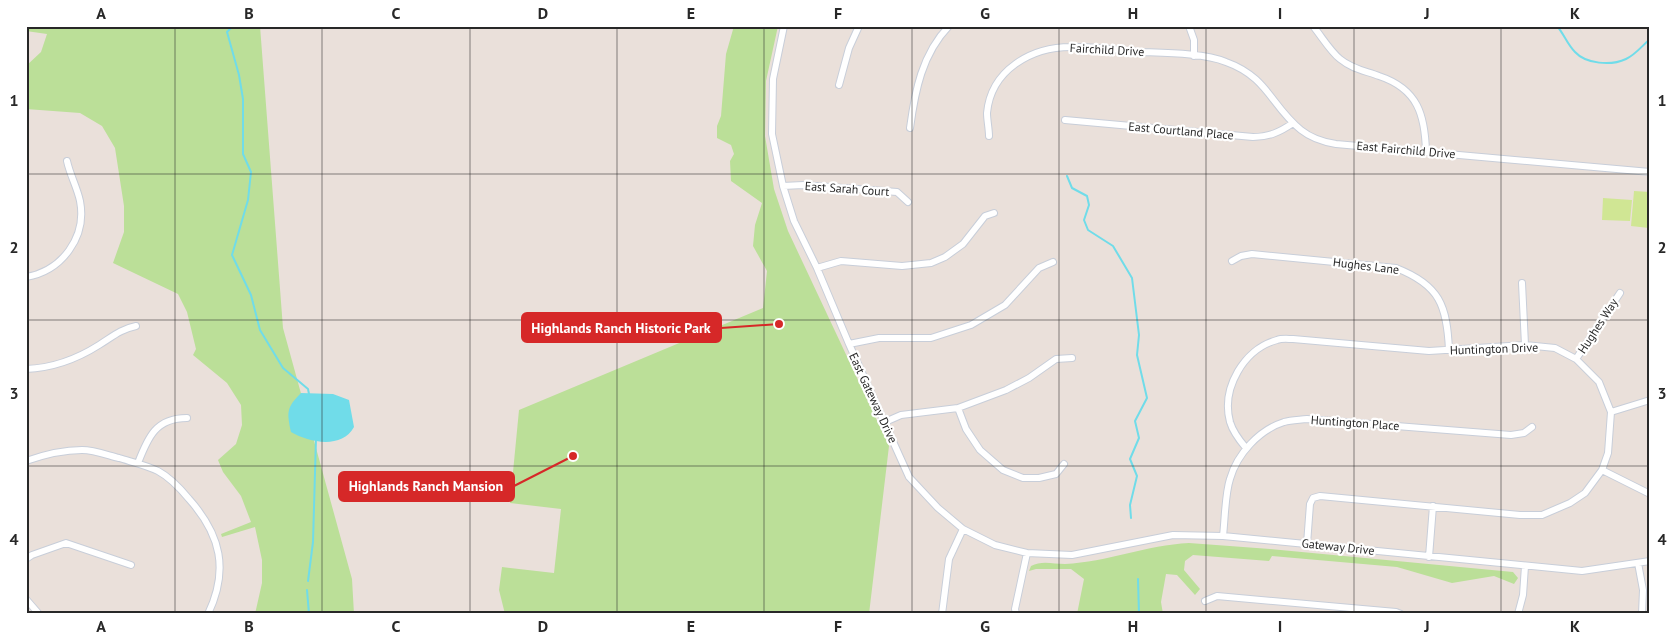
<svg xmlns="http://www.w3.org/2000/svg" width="1676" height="640" font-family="'PT Sans',sans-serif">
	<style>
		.green { fill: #bbdf98 }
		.pitch { fill: #d0e694 }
		.water { fill: #70dce9 }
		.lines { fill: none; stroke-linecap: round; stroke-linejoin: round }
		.stream { stroke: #70dce9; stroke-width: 2 }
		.minor-casing { stroke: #c8ced9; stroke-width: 8 }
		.minor { stroke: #fff; stroke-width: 6 }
		.grid { fill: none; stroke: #282828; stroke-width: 1; stroke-opacity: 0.55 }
		.labels { text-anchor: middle; stroke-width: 4.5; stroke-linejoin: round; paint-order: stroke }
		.street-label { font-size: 12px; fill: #282828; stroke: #fff }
		.leader { fill: none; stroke: #d62828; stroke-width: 2 }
		.callout-dot { fill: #d62828; stroke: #fff; stroke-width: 2 }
		.callout { fill: #d62828; stroke: #d62828; stroke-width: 2 }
		.callout-label { font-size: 14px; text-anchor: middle; font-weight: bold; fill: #fff }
		.neatline { fill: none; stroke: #282828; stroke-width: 2 }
		.grid-label { font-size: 16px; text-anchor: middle; font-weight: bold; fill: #282828 }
	</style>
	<rect width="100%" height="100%" fill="#eae0da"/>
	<path class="green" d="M26,26h234l23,302 69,251 2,35h-99l7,-31v-23l-7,-33 -33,10 -1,-3 30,-12 -10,-26 -18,-24 -5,-12 18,-16 6,-19 -1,-20 -14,-22 -34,-28 3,-6 -9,-37 -9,-18 -65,-31 11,-31v-26l-9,-58 -13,-22 -22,-13 -54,-4v-43l15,-14 6,-18 -21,-3z
		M734,26h44l-12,55 -1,55 9,53 14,42 101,215 -20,168h-364l-6,-24 3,-23 52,6 7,-64 -51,-6 9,-93 244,-102 4,-37 -14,-25 2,-21 7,-22 -31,-22 -1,-20 4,-7 -3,-9 -14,-7v-12l4,-10 5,-62z
		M1189,543l81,6 243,23 5,6 -4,6 -20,-8 -42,7 -55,-16 -125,-11 -3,5 -76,-6 -8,6 -1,9 16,19 -5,6 -18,-20 -11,-1 -5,28 2,12h-86l7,-35 -13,-10h-35l-7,2 2,-5c11,-6 22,-2 34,-2 42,-2 82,-19 124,-21z"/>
	<path class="pitch" d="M1634,191l16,1 -1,36 -18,-2z
		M1603,198l29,2 -2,21 -28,-1z"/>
	<path class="water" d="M301,393l32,1 16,6 5,27c-12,22 -44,16 -63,5 -4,-20 -5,-24 10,-39z"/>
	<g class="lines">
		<path class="stream" d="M233,26l-6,6 12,43 4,24v55l8,18 -3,28 -16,55 19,40 9,35 23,38 25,21 1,5
			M1557,26c7,8 10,18 18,26 11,12 36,14 51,7 9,-4 16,-13 24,-20
			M1067,176l5,12 15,8 2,9 -5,15 4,10 25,16 19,32 7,57 -2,20 10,43 -12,23 4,17 -9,21 7,17 -7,29 1,13
			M1138,579l1,35
			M308,581l5,-39 3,-104
			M307,590l2,24"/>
		<defs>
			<path id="minor" d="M784,26l-11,53 -1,55 11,52 11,35 23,47 32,76 60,133 29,31 25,21 32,16 32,8 45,2 101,-20 50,1 359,35 68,-10
				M1189,26l5,14v16
				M1313,26c9,11 17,25 27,33 12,10 26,12 39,17 39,13 46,39 47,76
				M839,85l10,-37 10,-22
				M1065,120l188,17c16,0 27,-5 40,-14
				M910,128c5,-37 12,-74 39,-102
				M989,136c0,-7 -2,-16 -2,-23 4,-43 44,-66 84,-66 23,-1 46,3 68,5 25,1 65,1 87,10 42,15 45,44 75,68 10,8 22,12 35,14l314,28
				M783,186l20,-1 94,7 11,10
				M1232,261l9,-5 11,-2 144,14c44,17 51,38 53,82
				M817,268l24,-7 61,5 29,-3 14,-6 18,-13 22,-28 9,-3
				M26,277c36,-6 61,-40 54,-76 -3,-14 -10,-26 -13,-40
				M1522,283l3,62
				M849,344l30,-6h52l40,-13 34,-20 34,-37 14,-6
				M1576,359l44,-66
				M26,369c26,-1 51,-10 73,-24 13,-8 22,-16 37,-19
				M958,408l8,21 14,21 23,20 20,8h16l17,-4 8,-10
				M1611,412l39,-12
				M885,422l16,-7 57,-7 48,-18 23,-12 27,-19 16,-1
				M1246,448c-6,-7 -13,-16 -16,-26 -9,-34 14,-73 47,-82 5,-2 11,-1 16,-1l136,12 96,-6 30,3 21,11 23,23 12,30 -3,41 -6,17 -17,23 -15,10 -28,12h-22l-200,-19 -7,2 -3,6 -3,40
				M26,461c17,-6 38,-11 56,-11 12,0 25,5 37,8 13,4 27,7 39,13 13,7 22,17 31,28 32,36 40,71 19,115
				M138,463c10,-26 18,-45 49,-45
				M1602,470l48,24
				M1223,536c2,-17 2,-42 7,-57 7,-25 29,-49 54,-57 7,-2 15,-2 23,-3l204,16 13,-2 8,-6
				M1429,557l4,-51
				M26,559l6,-4 34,-12 65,22
				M1638,563l5,27 -1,24
				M26,599l13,15
				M1205,601l12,-5 179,16 5,2
				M942,614l7,-55 14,-30
				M1016,614l-1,-5 12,-56
				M1518,614l5,-19 2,-29"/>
		</defs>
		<use href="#minor" class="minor-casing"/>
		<use href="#minor" class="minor"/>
	</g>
	<path class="grid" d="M175,26v588M322,26v588M470,26v588M617,26v588M764,26v588M912,26v588M1059,26v588M1206,26v588M1354,26v588M1501,26v588M26,174h1624M26,320h1624M26,466h1624"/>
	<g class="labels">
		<g class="street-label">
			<text transform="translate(1107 50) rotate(3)" y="4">Fairchild Drive</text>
			<text transform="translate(1181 131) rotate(5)" y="4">East Courtland Place</text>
			<text transform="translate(1406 150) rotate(5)" y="4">East Fairchild Drive</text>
			<text transform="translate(847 189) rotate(4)" y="4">East Sarah Court</text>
			<text transform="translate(1366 266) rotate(7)" y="4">Hughes Lane</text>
			<text transform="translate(1598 326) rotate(-57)" y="4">Hughes Way</text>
			<text transform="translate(1494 349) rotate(-2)" y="4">Huntington Drive</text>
			<text transform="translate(873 398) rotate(65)" y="4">East Gateway Drive</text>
			<text transform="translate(1355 423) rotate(4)" y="4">Huntington Place</text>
			<text transform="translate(1338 547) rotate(6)" y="4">Gateway Drive</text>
		</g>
	</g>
	<path class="leader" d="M779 324L721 328M573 456L514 486"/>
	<g class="callout-dot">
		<circle cx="779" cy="324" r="5"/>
		<circle cx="573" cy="456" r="5"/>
	</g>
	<g class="callout">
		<rect x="522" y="313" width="199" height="29" rx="5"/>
		<rect x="339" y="472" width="175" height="29" rx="5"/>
	</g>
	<g class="callout-label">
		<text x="621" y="333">Highlands Ranch Historic Park</text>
		<text x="426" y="491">Highlands Ranch Mansion</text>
	</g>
	<rect width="1676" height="640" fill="none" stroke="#ffffff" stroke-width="55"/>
	<rect x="28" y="28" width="1620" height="584" class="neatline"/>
	<g class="grid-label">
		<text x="101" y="19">A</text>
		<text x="249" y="19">B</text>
		<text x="396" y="19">C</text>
		<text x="543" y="19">D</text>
		<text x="691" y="19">E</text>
		<text x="838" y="19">F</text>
		<text x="985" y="19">G</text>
		<text x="1133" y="19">H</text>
		<text x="1280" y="19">I</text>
		<text x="1427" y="19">J</text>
		<text x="1575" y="19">K</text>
		<text x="14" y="106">1</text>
		<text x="1662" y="106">1</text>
		<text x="14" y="253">2</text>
		<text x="1662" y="253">2</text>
		<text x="14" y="399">3</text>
		<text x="1662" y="399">3</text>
		<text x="14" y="545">4</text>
		<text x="1662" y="545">4</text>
		<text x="101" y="632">A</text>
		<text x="249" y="632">B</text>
		<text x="396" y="632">C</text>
		<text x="543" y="632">D</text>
		<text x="691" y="632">E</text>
		<text x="838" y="632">F</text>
		<text x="985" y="632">G</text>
		<text x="1133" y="632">H</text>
		<text x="1280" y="632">I</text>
		<text x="1427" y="632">J</text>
		<text x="1575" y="632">K</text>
	</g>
</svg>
